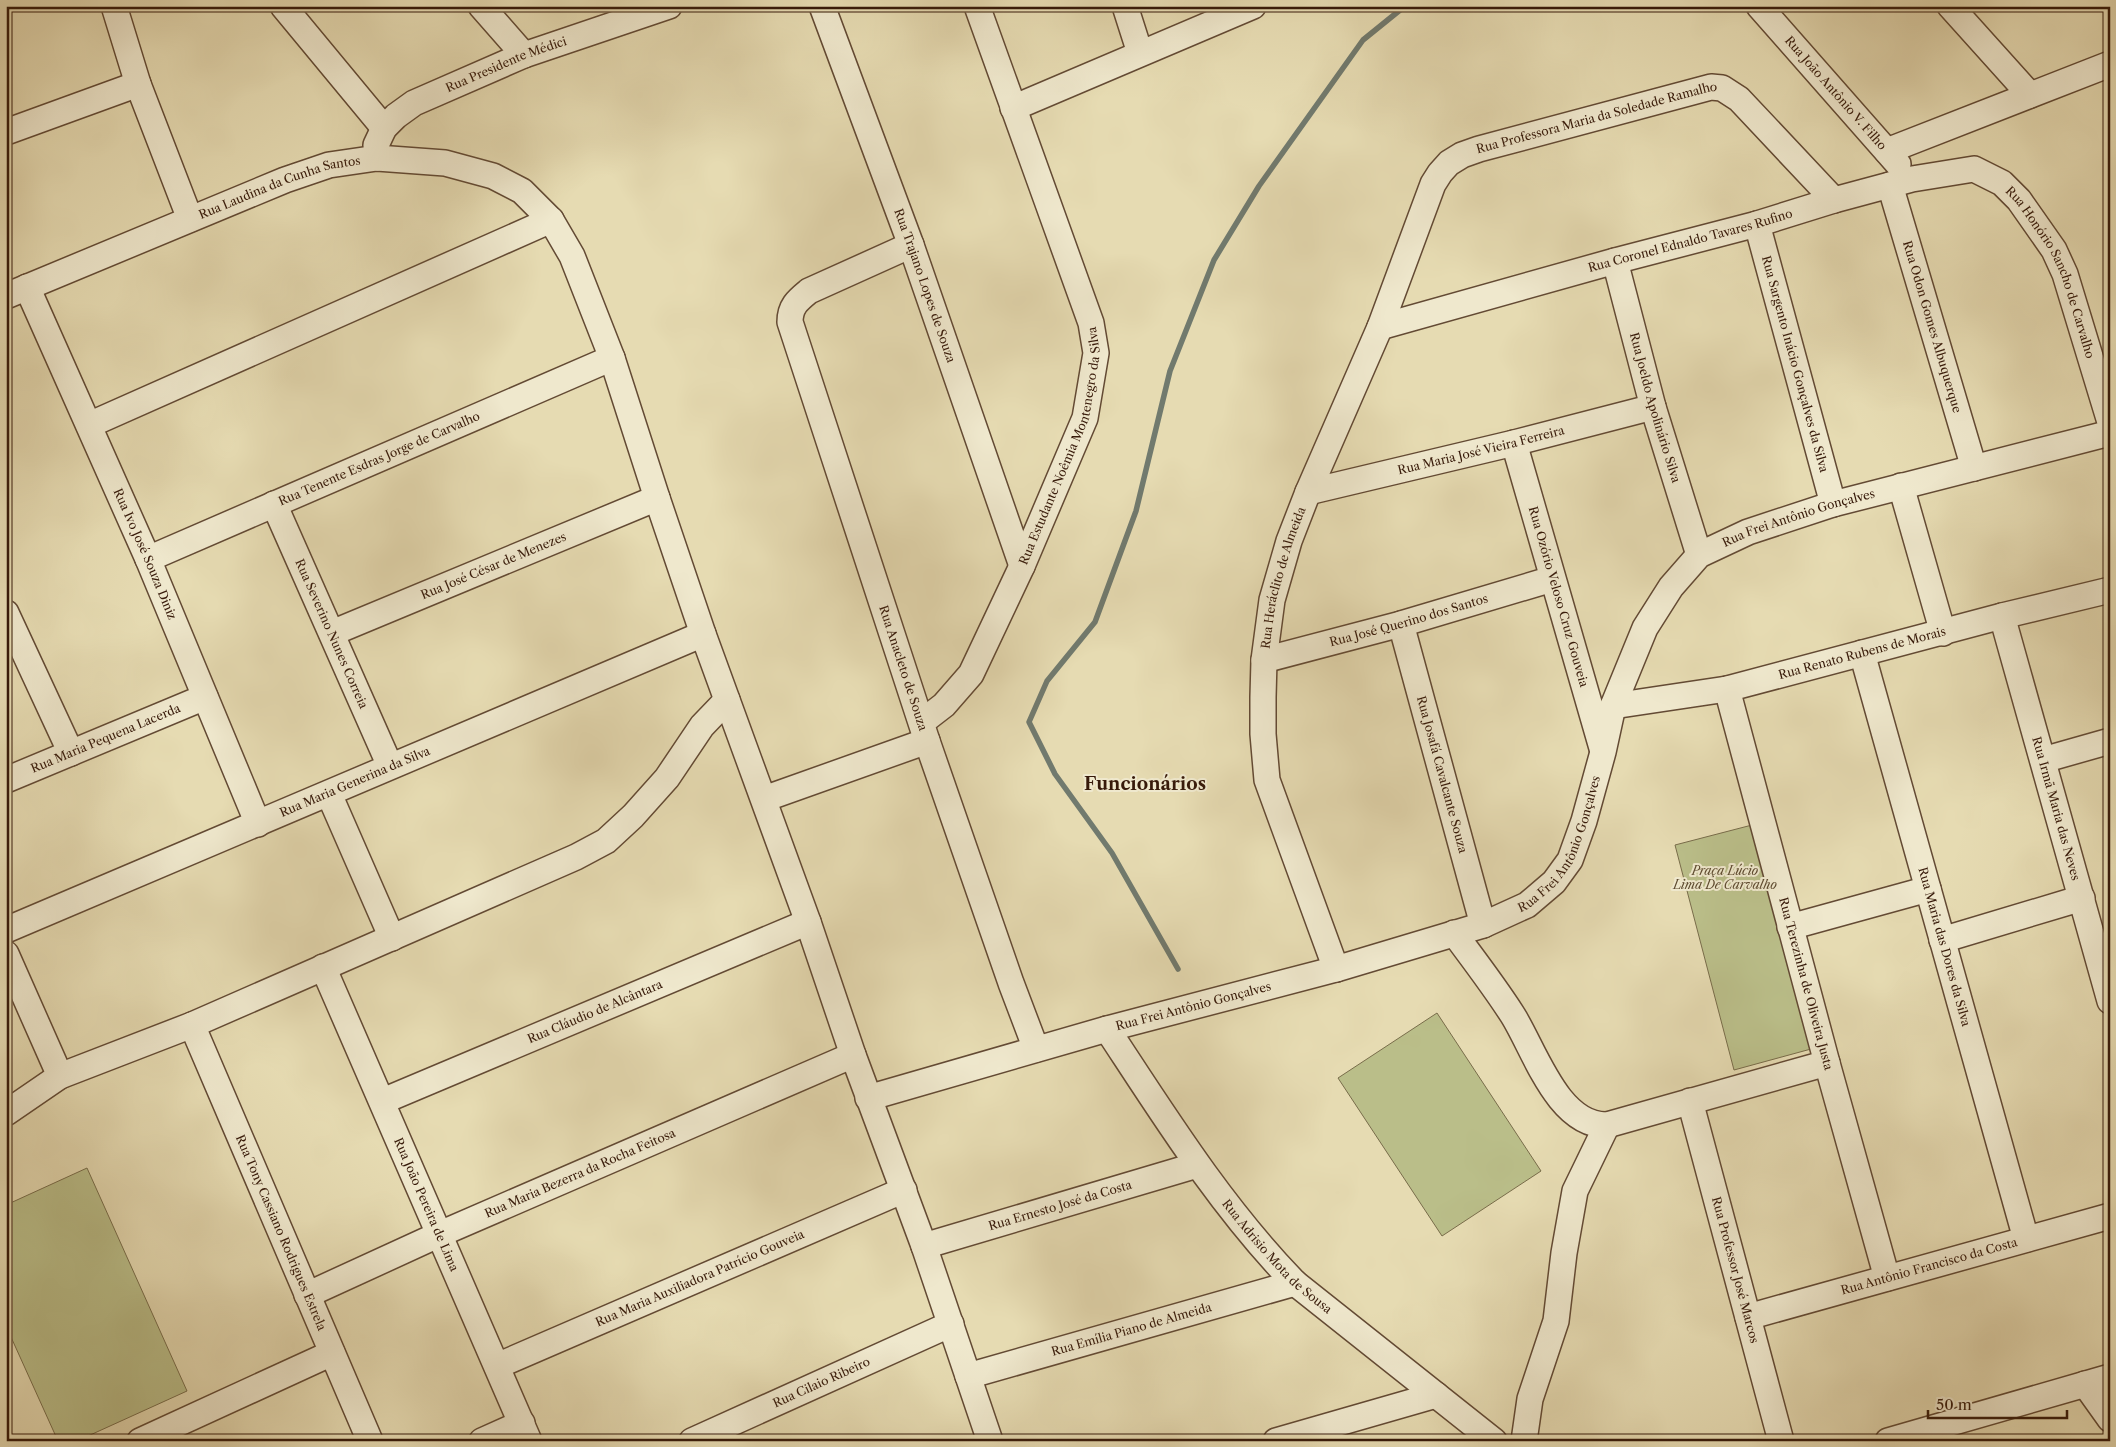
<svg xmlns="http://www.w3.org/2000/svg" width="2116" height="1447" font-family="'Libre Caslon Text',serif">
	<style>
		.green { fill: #babe89; stroke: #786c4a }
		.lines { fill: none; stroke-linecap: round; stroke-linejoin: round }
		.stream { stroke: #717a6e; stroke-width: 5.5 }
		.minor-casing { stroke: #634a34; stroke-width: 28 }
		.minor { stroke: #efe8cd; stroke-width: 25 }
		.labels { text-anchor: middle; stroke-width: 4; stroke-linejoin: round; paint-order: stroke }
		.street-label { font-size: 12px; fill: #371a0a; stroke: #efe8cd }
		.park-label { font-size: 12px; font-style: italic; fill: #5e4b30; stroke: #efe8cd }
		.district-label { font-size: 18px; font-weight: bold; fill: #371a0a; stroke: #efe8cd }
	</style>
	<rect width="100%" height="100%" fill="#e6dbb2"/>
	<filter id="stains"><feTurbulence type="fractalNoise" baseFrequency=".004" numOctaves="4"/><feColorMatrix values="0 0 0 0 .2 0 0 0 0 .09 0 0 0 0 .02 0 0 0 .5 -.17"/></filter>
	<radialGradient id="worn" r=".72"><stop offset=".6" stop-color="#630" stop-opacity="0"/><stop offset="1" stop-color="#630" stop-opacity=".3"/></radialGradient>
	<path class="green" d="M1752,825l59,224 -77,21 -59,-225z
		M1437,1013l104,158 -99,65 -104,-158z
		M87,1168l100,223 -110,50h-19l-52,-115v-121z"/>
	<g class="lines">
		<path class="stream" d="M1178,969l-66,-116 -57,-79 -26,-52 18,-41 48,-59 41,-111 34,-140 44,-111 45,-74 104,-146 42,-34"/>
		<defs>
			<g id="minor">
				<path d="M114,6l24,78 52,135"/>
				<path d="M283,6l101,122"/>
				<path d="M481,6l43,49"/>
				<path id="s1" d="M822,6l89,239 111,321"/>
				<path d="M1125,6l15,47"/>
				<path id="s2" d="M1759,6l139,158"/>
				<path d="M1950,6l80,89"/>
				<path d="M1013,108l240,-102"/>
				<path d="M6,132l132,-48"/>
				<path d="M1887,151l223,-87"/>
				<path id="s3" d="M377,158l-1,-13 8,-17 12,-12 18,-13 110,-48 145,-49"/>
				<path id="s4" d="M1890,185l84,283"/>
				<path id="s5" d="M1757,224l76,280"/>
				<path id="s6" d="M911,245l-102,46c-11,9 -19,15 -19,31l137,419 84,242 25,66"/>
				<path id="s7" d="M1615,261l38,146 46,148"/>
				<path id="s8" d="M27,287l121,272 110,265"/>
				<path id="s9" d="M6,296l279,-116 44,-15 48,-7 68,5 48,13 29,15 29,29 21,36 40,102 45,140 46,136 105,288 45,133 71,191 66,195"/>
				<path id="s10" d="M1380,327l235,-66 142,-37 77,-24 78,-21 62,-10 28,14 17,17 35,50 11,24 45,148"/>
				<path d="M89,425l462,-205"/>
				<path id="s11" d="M1514,443l88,305"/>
				<path d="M1901,486l42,147"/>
				<path id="s12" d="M1308,492l206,-49 139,-36"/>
				<path id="s13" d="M274,504l116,262"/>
				<path id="s14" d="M148,559l464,-201"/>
				<path d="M6,613l65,140"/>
				<path id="s15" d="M2002,616l108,385"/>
				<path id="s16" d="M1401,624l82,301"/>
				<path id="s17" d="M332,633l325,-135"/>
				<path id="s18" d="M1862,653l164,586"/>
				<path id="s19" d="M1264,660l137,-36 151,-45"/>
				<path id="s20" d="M1727,689l100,374 60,215"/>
				<path id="s21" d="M1613,706l114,-17 275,-73 108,-26"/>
				<path id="s22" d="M922,722l22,-17 27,-31 51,-108 63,-148 11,-65 -5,-30 -114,-317"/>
				<path d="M2043,760l67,-19"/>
				<path id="s23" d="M6,780l199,-83"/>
				<path d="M329,794l63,144"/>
				<path d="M764,799l163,-58"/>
				<path d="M1790,927l138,-38"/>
				<path id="s24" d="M6,930l697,-296"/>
				<path d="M1454,933c20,27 40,53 58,81 22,34 45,112 95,111l220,-62"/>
				<path d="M1942,940l140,-42"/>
				<path d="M6,954l54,122"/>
				<path id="s25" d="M323,967l206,474"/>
				<path id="s26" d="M1336,969l-69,-189 -4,-46v-37l1,-37 8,-60 17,-59 19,-49 72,-165 53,-143 7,-11 9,-10 13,-8 17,-6 232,-62 11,1 17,11 95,101"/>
				<path id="s27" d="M192,1025l178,416"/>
				<path id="s28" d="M1107,1029c58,88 114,178 188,254l199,158"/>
				<path id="s29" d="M868,1098l239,-69 229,-60 147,-44 44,-20 27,-23 16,-22 14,-39 19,-69 10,-46 32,-78 26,-41 28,-32 49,-23 85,-28 277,-71"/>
				<path id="s30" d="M383,1101l425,-179"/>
				<path id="s31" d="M1690,1101l91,340"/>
				<path d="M6,1113l54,-37 132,-51 384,-168 30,-16 27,-25 34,-38 35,-52 25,-26"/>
				<path id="s32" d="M924,1246l273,-81"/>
				<path id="s33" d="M307,1295l133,-61 413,-179"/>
				<path id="s34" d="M1748,1317l362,-101"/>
				<path id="s35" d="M497,1366l407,-176"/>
				<path id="s36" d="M968,1376l327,-93"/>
				<path d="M2085,1384l25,35"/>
				<path d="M140,1441l192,-88"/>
				<path d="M482,1441l40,-18"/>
				<path id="s37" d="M692,1441l259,-117"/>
				<path d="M1276,1441l160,-46"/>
				<path d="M1524,1441l6,-42 26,-78 8,-68 11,-62 32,-66"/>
				<path d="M1888,1441l222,-64"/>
			</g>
		</defs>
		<use href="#minor" class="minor-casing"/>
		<use href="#minor" class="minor"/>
	</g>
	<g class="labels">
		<g class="street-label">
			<text dy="4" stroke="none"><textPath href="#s3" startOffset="171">Rua Presidente Médici</textPath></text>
			<text dy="4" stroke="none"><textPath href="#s2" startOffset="116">Rua João Antônio V. Filho</textPath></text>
			<text dy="4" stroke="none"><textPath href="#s26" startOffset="1010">Rua Professora Maria da Soledade Ramalho</textPath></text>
			<text dy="4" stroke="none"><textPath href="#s9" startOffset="295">Rua Laudina da Cunha Santos</textPath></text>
			<text dy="4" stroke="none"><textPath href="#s10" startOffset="322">Rua Coronel Ednaldo Tavares Rufino</textPath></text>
			<text dy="4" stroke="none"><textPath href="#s10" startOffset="750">Rua Honório Sancho de Carvalho</textPath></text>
			<text dy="4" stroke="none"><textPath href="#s1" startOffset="298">Rua Trajano Lopes de Souza</textPath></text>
			<text dy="4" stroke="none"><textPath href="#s4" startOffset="148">Rua Odon Gomes Albuquerque</textPath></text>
			<text dy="4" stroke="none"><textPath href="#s5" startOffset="145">Rua Sargento Inácio Gonçalves da Silva</textPath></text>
			<text dy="4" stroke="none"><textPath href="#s7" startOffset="152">Rua Joeldo Apolinário Silva</textPath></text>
			<text dy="4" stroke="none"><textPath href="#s22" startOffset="316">Rua Estudante Noêmia Montenegro da Silva</textPath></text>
			<text dy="4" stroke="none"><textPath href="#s12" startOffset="178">Rua Maria José Vieira Ferreira</textPath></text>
			<text dy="4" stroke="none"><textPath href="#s14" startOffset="252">Rua Tenente Esdras Jorge de Carvalho</textPath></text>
			<text dy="4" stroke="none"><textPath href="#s29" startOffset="1192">Rua Frei Antônio Gonçalves</textPath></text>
			<text dy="4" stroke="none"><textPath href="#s8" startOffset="292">Rua Ivo José Souza Diniz</textPath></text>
			<text dy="4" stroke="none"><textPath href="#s17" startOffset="175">Rua José César de Menezes</textPath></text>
			<text dy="4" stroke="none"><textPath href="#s26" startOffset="406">Rua Heráclito de Almeida</textPath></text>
			<text dy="4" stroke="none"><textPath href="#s11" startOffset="160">Rua Ozório Veloso Cruz Gouveia</textPath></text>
			<text dy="4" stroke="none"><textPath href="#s19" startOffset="150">Rua José Querino dos Santos</textPath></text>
			<text dy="4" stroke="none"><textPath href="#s13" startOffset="142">Rua Severino Nunes Correia</textPath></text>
			<text dy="4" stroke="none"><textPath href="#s21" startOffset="255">Rua Renato Rubens de Morais</textPath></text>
			<text dy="4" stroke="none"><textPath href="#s6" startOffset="514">Rua Anacleto de Souza</textPath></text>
			<text dy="4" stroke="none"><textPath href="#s23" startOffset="108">Rua Maria Pequena Lacerda</textPath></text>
			<text dy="4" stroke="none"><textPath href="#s16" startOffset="156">Rua Josafá Cavalcante Souza</textPath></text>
			<text dy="4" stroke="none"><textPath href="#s24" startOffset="379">Rua Maria Generina da Silva</textPath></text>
			<text dy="4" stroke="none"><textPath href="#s15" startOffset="200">Rua Irmã Maria das Neves</textPath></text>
			<text dy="4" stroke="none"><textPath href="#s29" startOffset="758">Rua Frei Antônio Gonçalves</textPath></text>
			<text dy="4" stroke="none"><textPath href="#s18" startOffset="305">Rua Maria das Dores da Silva</textPath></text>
			<text dy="4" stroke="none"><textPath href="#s20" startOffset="305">Rua Terezinha de Oliveira Justa</textPath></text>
			<text dy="4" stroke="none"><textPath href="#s29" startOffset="338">Rua Frei Antônio Gonçalves</textPath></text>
			<text dy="4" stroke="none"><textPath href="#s30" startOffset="230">Rua Cláudio de Alcântara</textPath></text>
			<text dy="4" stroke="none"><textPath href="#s33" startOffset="299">Rua Maria Bezerra da Rocha Feitosa</textPath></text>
			<text dy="4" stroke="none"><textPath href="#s25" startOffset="259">Rua João Pereira de Lima</textPath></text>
			<text dy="4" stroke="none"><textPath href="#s32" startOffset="142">Rua Ernesto José da Costa</textPath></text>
			<text dy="4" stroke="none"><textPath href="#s27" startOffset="226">Rua Tony Cassiano Rodrigues Estrela</textPath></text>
			<text dy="4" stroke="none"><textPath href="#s28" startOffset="285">Rua Adrisio Mota de Sousa</textPath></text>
			<text dy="4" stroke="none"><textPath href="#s34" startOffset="188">Rua Antônio Francisco da Costa</textPath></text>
			<text dy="4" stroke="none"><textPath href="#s31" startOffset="175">Rua Professor José Marcos</textPath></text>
			<text dy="4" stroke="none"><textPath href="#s35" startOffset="221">Rua Maria Auxiliadora Patrício Gouveia</textPath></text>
			<text dy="4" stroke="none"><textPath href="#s36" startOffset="170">Rua Emília Piano de Almeida</textPath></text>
			<text dy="4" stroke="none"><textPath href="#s37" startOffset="142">Rua Cilaio Ribeiro</textPath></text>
		</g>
		<g class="park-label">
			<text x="1725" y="875">Praça Lúcio<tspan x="1725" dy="14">Lima De Carvalho</tspan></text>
		</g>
		<g class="district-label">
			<text x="1145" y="790">Funcionários</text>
		</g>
	</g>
	<rect width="2116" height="1447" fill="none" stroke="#e6dbb2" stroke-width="25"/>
	<rect x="8" y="8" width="2101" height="1432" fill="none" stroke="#371a0a" stroke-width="2.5"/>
	<rect x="12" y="12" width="2091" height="1422" fill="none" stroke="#371a0a"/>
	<path d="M1928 1410v8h139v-8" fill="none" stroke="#371a0a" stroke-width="2.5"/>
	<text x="1936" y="1410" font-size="15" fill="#371a0a" stroke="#efe8cd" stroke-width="4" paint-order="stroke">50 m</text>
	<rect width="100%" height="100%" filter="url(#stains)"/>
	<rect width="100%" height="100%" fill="url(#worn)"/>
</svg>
